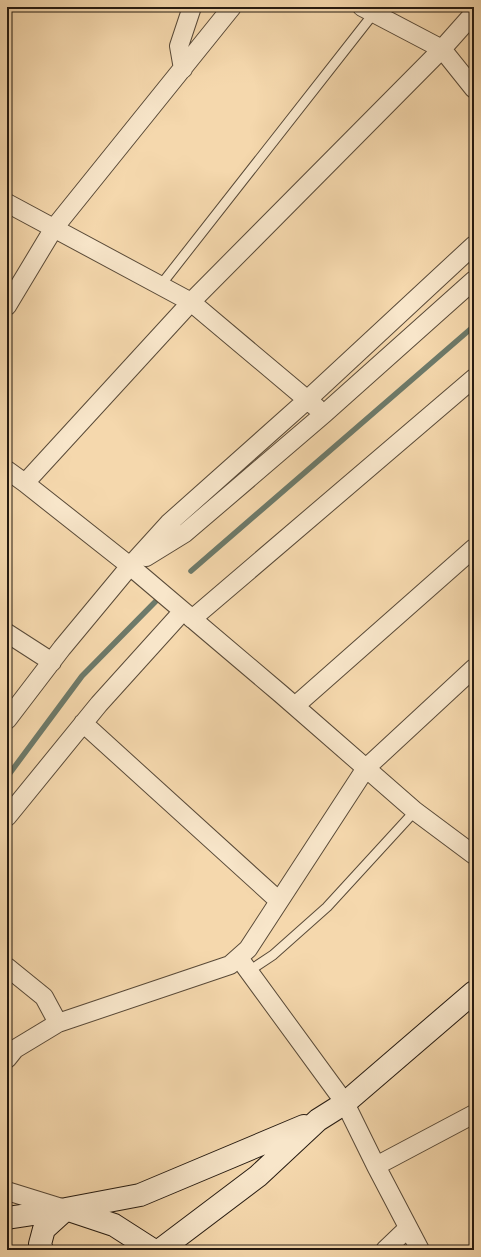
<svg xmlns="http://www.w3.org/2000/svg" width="481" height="1257" font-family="'Gentium Book Plus',serif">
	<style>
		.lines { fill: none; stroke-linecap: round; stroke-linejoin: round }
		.stream { stroke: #6d7a6a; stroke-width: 5.5 }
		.lane-casing { stroke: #594a38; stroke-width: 11 }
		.street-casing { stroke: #594a38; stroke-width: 20 }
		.secondary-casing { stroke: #251a11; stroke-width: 24 }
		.lane { stroke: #f8e6ca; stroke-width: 9 }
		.street { stroke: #f8e6ca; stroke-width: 18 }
		.secondary { stroke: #f8e6ca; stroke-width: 22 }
	</style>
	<rect width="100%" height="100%" fill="#f5d8ad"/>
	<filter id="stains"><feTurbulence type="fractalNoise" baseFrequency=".005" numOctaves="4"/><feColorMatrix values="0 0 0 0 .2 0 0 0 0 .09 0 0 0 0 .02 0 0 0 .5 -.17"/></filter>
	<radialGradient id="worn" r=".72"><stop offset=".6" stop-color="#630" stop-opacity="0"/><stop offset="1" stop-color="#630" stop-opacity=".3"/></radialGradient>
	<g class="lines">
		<path class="stream" d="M191,571l283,-245
			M7,777l75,-101 74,-75"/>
		<defs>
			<path id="lane" d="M160,286l214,-273
				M249,971l24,-16 54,-48 88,-96"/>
			<path id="street" d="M362,7l80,42 32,40
				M183,69l-4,-23 13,-39
				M7,203l184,99 126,106
				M7,306l47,-78 178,-221
				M7,470l18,13 105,83 151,128 134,117 59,44
				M25,483l166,-181 251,-253 32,-36
				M146,557l39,-24 139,-119 150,-134
				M192,619l282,-241
				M7,633l45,29
				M295,706l179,-158
				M7,720l55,-72 68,-82 39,-43 138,-123 167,-155
				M83,723l196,178
				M7,817l92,-113 84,-93
				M239,958l106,145 31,63 44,84
				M7,967l37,30 14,26
				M7,1059l8,-10 43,-26 172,-58 18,-16 118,-181 108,-100
				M376,1166l98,-52
				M7,1191l58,18
				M385,1250l23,-22"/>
			<path id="secondary" d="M7,1218l59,-9 48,16 39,25
				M42,1250l-2,-6 4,-15 22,-20 74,-14 164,-69
				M160,1250l98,-74 60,-56 27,-17 129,-111"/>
		</defs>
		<use href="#lane" class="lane-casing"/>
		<use href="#street" class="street-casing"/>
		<use href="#secondary" class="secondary-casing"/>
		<use href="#lane" class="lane"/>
		<use href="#street" class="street"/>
		<use href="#secondary" class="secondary"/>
	</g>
	<rect width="481" height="1257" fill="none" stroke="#f5d8ad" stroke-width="24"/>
	<rect x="8" y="8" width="465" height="1241" fill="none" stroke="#251a11" stroke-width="2"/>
	<rect x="12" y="12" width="457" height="1233" fill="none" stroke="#251a11"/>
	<rect width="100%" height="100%" filter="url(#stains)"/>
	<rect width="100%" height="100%" fill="url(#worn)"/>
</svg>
